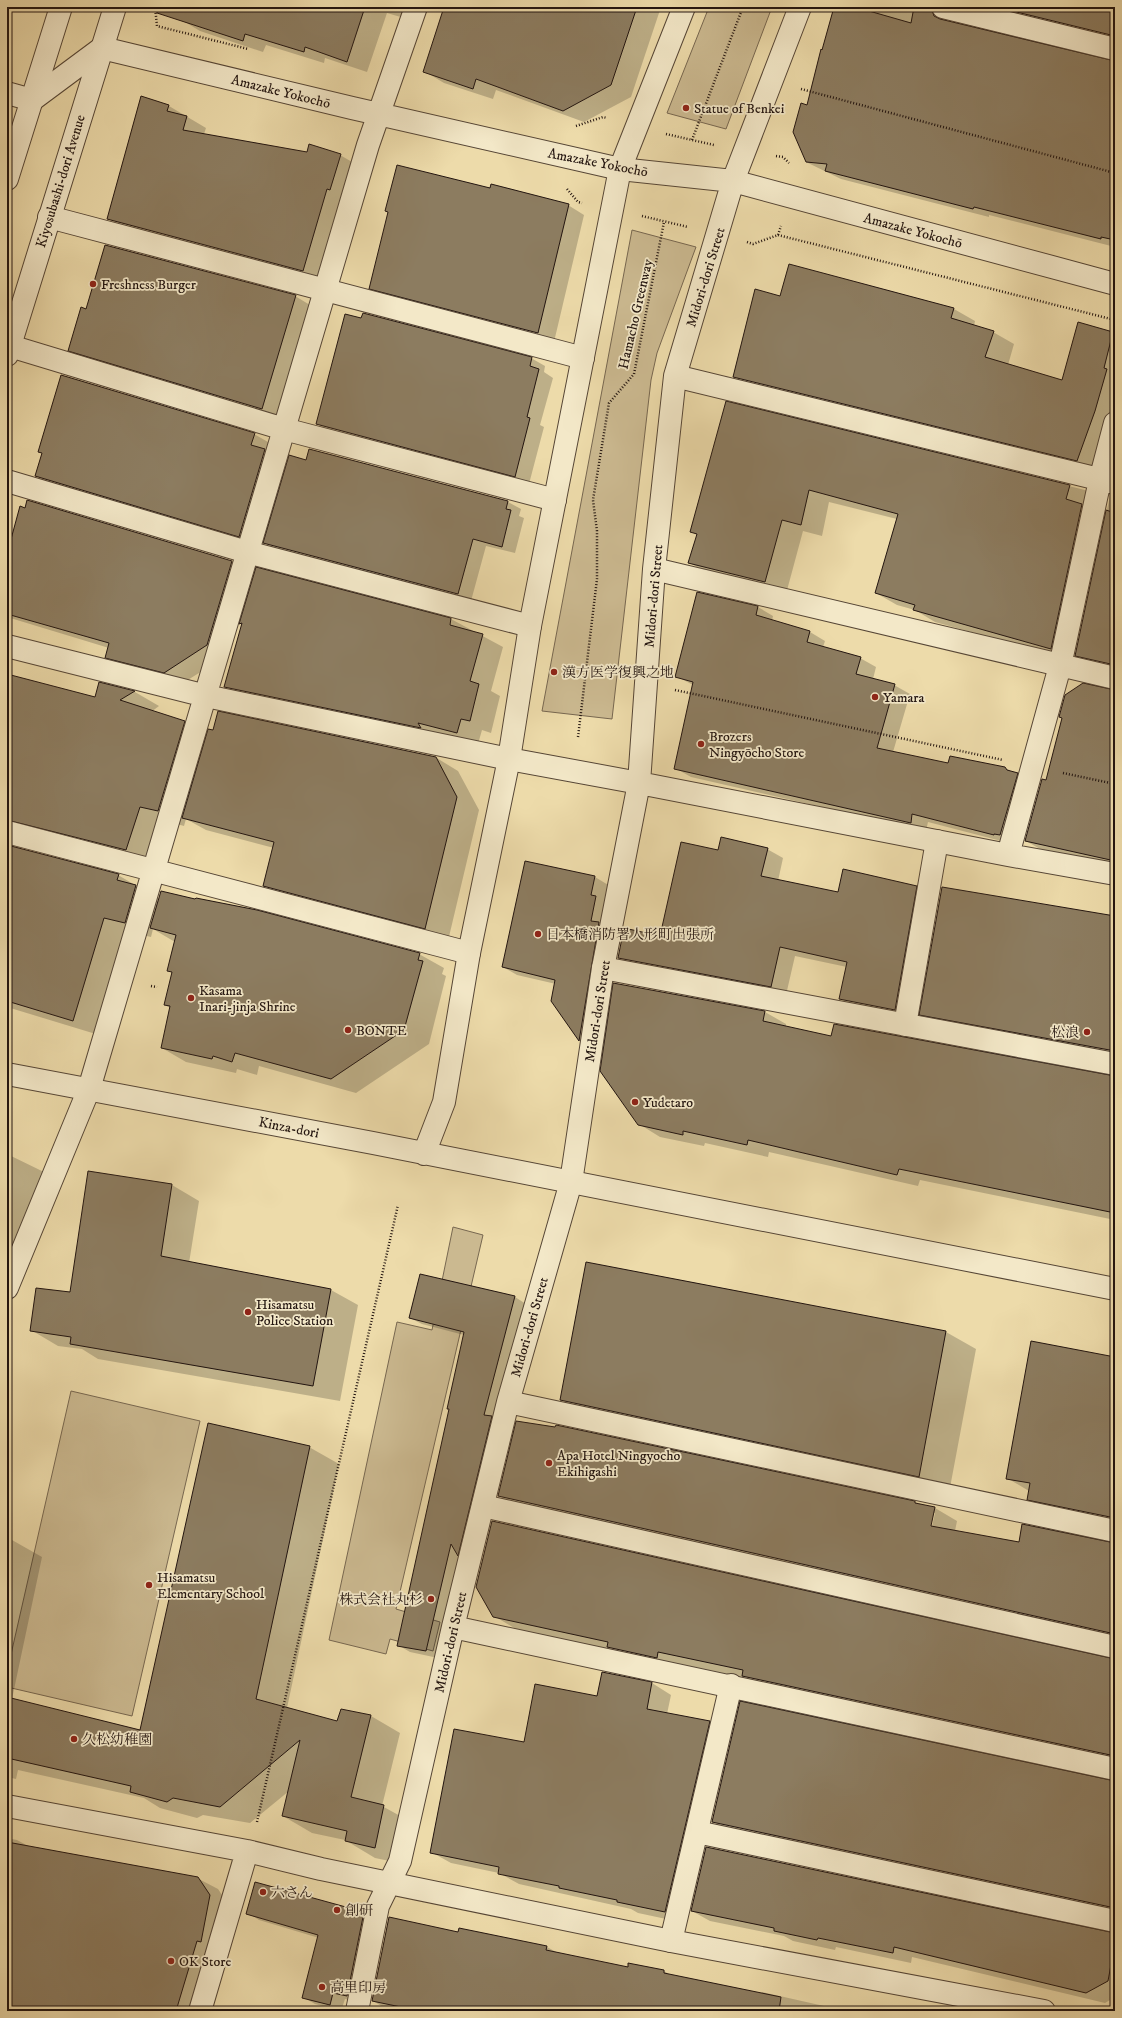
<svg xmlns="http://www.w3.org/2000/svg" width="1122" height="2018" font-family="'IM FELL DW Pica','Noto Serif JP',serif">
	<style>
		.green { fill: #cbb990; stroke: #776750 }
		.shadow { fill: #0003; fill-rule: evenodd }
		.building { fill: #8c7c60; stroke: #231510 }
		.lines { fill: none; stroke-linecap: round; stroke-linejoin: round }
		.service-casing { stroke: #564636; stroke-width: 24 }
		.minor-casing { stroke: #564636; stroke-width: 24 }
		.tertiary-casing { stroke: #564636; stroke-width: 24 }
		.path { stroke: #231510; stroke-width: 2.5; stroke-dasharray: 1 2; stroke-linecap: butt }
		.service { stroke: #f3e8c8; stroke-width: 22 }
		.minor { stroke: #f3e8c8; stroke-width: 22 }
		.tertiary { stroke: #f3e8c8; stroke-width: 22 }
		.poi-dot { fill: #8f2418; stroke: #f3e8c8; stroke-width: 1.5 }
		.labels { text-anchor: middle; stroke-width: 3.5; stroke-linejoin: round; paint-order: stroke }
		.street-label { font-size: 14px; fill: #231510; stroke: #f3e8c8 }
		.poi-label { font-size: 14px; fill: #231510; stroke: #f3e8c8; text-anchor: start }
	</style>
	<rect width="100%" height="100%" fill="#eddbaa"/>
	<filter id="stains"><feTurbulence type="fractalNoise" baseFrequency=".005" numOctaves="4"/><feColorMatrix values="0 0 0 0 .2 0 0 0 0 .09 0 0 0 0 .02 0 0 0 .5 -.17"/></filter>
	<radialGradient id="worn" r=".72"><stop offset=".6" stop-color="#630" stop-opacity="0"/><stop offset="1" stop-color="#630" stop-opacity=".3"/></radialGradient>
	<path class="green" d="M709,7h63l-46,122 -59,-16z
		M632,230l64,17 -39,106 -6,27 -39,339 -70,-8z
		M453,1227l30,8 -87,374 44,13 -7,29 -43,-12 -4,15 -57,-14 68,-318 35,8z
		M71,1391l129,30 -68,295 -125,-29v-15z"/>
	<path class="shadow" d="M174,7h233l-3,11 -17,-5 -20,59 -42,-14 -1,5 -58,-18 -3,7 -63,-21 -20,-12z
		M445,7h216l-30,90 -47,25 -88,-32 -3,9 -49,-16 -20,-12z
		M835,7h114l-3,6 1,9 168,40v185l-126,-32v2l-148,-38 -35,-17 2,-56z
		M978,7h137v33z
		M169,106l37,22 -2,6 103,19 33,2 19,11 -38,115 -194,-51 -19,-11z
		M490,190l78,15 16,10 -30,127 -168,-45 -16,-9z
		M295,296l15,9 -33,112 -193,-58 -15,-9 18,-40z
		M781,297l173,12 21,12 -1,5 19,6 21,12 -6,21 55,17 15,-58 35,9 2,2v133l-2,8 -358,-87 -21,-12z
		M531,358l14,8 -1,6 9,6 -13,47 4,2 -15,57 -198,-52 -14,-8z
		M727,402l358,88 21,12 -34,158 -137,-38 -20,-12 -18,-5 -21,-12 21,-74 -68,-17 -7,34 -19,-5 -17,63 -76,-19 -20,-12 8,-28 -7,-4z
		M254,434l21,12 -15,102 -203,-60 -21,-12z
		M310,450l198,52 13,7 -2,7 5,2 -9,35 -29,-7 -15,55 -194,-51 -13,-7 43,-82z
		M1110,496h5v176l-18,-5 -21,-12z
		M7,558l225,4 19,10 -25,84 -43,27 -58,-15 -19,-11 3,-9 -102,-31z
		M257,569l194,50 52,28 -12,44 9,5 -9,37 -9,-3 -4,14 -232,-45 -20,-12 16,-62 -1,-1z
		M698,593l60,14 15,9 -1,5 38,11 15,9 -2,6 37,11 16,9 -3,12 21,6 16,9 -17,58 55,13 57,3 28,15 -24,60 -81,-21 -2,9 -235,-54 -16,-9 18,-83 -17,-9z
		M7,675l89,23 4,-15 35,9 24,14 -8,6 33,10 24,14 227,21 23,14 21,39 -31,131 -161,-42 -23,-13 10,-38 -68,-18 -20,-11 -2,7 -18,-5 -14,43 -132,-20v5l98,26 41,24 260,55 25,14 -2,6 4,2 -17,68 -73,49 -97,-27 -2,9 -20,-6 -1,4 -50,-11 -24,-14 8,-40 -5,-3 7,-32 -4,-3 7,-28 -22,-13 -2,8 -21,-5 -31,103 -92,-28z
		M1115,690v178l-68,-15 -21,-12 20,-60z
		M767,849l16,9 -5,23 61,12 77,-7 16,10 -21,122 -55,-10 -16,-9 7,-32 -52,-11 -9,39 -152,-28 -15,-9 42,-21 58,-86z
		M526,862l69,15 15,9 -16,162 -14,-7 -28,-41 4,-16 -39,-9 -14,-8z
		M1115,917v132l-3,1 3,2v7l-173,-33 -21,-12z
		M614,984l151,28 21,12v3l46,10 283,40v143l-195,-40 -2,6 -149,-34 -1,5 -63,-14 -1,3 -44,-9 -21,-13z
		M7,1154l39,19 -39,100z
		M89,1172l83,13 27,16 -10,62 142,27 27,15 -18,96 -242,-42 -16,-10 -24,-3 -27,-16 39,-36z
		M515,1297l11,7 -88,354 -28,-6 -12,-7 52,-236 14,-74 -42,-11 -12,-6z
		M946,1332l30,17 -27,144 -358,-76 -30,-17z
		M1115,1358v167l-65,-13 -22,-13 1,-8 -22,-13z
		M309,1447l30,17 -52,244 51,14 4,-12 29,6 29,17 -18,73 31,17 -9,41 -29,-6 -30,-18 -33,-7 -29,-17 6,-25 -39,32 -47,-8 -6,3 -37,-10 -16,-10 -126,-28 -2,9 -9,-2v-237h5l30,17 -30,142 129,32z
		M499,1496l416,6 20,6 22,13 -2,10 64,13h96v97l-594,-132zM933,1513h2l-4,18h-2z
		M494,1616l621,44v103l-350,-75 -19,-10 -66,-14 -1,6 -163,-41z
		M652,1683l19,12 -4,19 42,8 20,11 -44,190 -47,-10 -7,-4 -112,-25 -20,-11 -48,-10 -20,-11 94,-109 73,-46z
		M1115,1782v134l-380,-82 -22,-12z
		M7,1838l10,2 13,7 167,31 21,11 12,18 -31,104h-192z
		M692,1911l423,25v61l-10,6 -193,-46 -1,6 -75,-16 -1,3 -42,-9 -9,-5 -74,-15z
		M248,1913h116l12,6 -17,83 -14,-3 -4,12 -26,-7 -12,-7 16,-59 -60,-18z
		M460,1929l87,18 11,6 70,15 36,3 8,5 89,18 1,-2 84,19h-456l-17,-10 86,-68z"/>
	<path class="building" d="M157,7h208l-18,55 -42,-15 -1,5 -59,-18 -2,7 -86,-28z
		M444,7h193l-26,78 -48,26 -87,-32 -3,10 -50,-17z
		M834,7h21l56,16 3,-16h17l3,9 6,3 175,42v179l-14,-3v2l-127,-32 -1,2 -148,-38 2,-7 -21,-2 -13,-30 8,-29 6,2 14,-56 1,1z
		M996,7h119v29z
		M141,96l28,9 -2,6 20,5 -4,14 124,22 2,-8 32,10 -11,36 -3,-1 -24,82 -196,-52z
		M397,165l93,23 1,-4 78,20 -31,129 -169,-44 19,-77 -3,-1z
		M105,245l191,50 -34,114 -194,-58 13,-44 5,2z
		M789,264l165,44 -3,10 43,13 -9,26 77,23 16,-58 35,10 -9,36 3,1 -12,42 -18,50 -344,-84 22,-88 25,7z
		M363,313l169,44 -2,9 9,3 -12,48 3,1 -15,59 -199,-53 29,-110 16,4z
		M61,375l194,58 -4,12 14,4 -26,88 -204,-61 7,-23 -4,-1z
		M726,401l344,84 -4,14 16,5 -31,145 -138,-39 2,-5 -40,-12 23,-79 -89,-24 -8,35 -19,-5 -17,62 -77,-19 9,-29 -7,-2z
		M309,449l199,52 -2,8 5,1 -9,37 -29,-8 -15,55 -195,-51 26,-88 17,5z
		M27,500l205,61 -25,84 -43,28 -59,-15 4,-15 -102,-29v-60l13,-48 5,2z
		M1106,510l9,3v152l-40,-9z
		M256,567l195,51 -1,7 33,9 -13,47 9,3 -9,37 -9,-2 -4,14 -39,-10 3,5 -197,-41 18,-64 -3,1z
		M697,592l61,14 -2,9 54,16 -3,11 54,15 -5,17 39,10 -18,64 71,15 2,-7 55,11 2,3 11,3 -18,62 -6,-1v1l-82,-21 -1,9 -237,-54 19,-87 -18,-5z
		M7,674l88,23 4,-15 36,9 -15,9 65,21 -27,90 -18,-4 -14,43 -119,-30z
		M1083,683l32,7v171l-90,-20 17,-62 4,1 16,-62 -3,-1 6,-22z
		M218,711l218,46 21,40 -32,132 -162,-43 11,-44 -92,-24 26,-89 5,1z
		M721,837l47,11 -7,28 77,16 5,-23 74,17 -22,124 -56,-11 8,-37 -67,-15 -9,40 -153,-29 6,-30 36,8 21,-94 37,8z
		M7,845l112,29 -2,6 19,5 -11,38 -21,-5 -31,103 -66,-20z
		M525,861l70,15 -4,19 5,1 -5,25 8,1 -20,119 -28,-40 4,-21 -53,-13z
		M942,887l173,29v135l-196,-36z
		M161,891l34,8 1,-1 61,12 163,43 -2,7 5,1 -19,69 -73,49 -96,-26 -3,9 -19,-6 -1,3 -51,-11 9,-42 -6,-1 8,-33 -5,-1 9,-36 -26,-7z
		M613,983l152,28 -2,10 68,15 3,-12 281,52v137l-216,-44 -2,6 -149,-35 -1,5 -64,-14v4l-45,-10 -38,-54z
		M88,1171l84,13 -11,72 170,33 -18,97 -243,-42 1,-7 -41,-6 6,-43 34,4z
		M586,1262l360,69 -27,146 -359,-77z
		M420,1274l95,22 -31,119 8,1 -34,140 -7,-12 -25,107 -29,-5 52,-237h-2l17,-77 -55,-14z
		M1031,1341l84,16v161l-88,-18 3,-17 -24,-4z
		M516,1421l39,6 1,-2 359,76v2l20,4 -4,19 88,16 3,-18 93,19v91l-617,-138z
		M208,1423l102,23 -54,253 81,22 4,-12 30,6 -20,82 33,8 -9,43 -30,-7 2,-10 -65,-15 18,-76 -80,67 -47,-9 -6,4 -37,-10 1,-6 -124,-28v-61l133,33z
		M492,1521l623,138v97l-373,-80 1,-6 -85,-18 -1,6 -50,-11 1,-5 -115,-25 -17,-30z
		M602,1672l50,10 -5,27 63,12 -45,191 -48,-10v-2l-58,-12v-2l-61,-12 1,-7 -69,-14 24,-124 70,13 11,-58 62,12z
		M740,1701l375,80v127l-403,-86z
		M7,1842l191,35 12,18 -9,47 -4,-1 -21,70h-169z
		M706,1847l409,86v10l-7,38 -22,12 -192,-46 -1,6 -75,-15 -1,2 -43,-9v-3l-83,-17z
		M255,1882l109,30 -17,84 -14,-3 -3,12 -28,-7 16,-63 -72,-21z
		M389,1917l69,15 1,-4 88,18 -1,4 82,17v-4l36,7v3l117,24 -2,14h-359l-48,-10z"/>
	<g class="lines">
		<defs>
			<path id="service" d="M49,217l534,141
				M7,481l240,71 283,74
				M603,968l512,96
				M905,1025l32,-184
				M483,1506l632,141
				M697,1832l418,89
				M671,1941l60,-256"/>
			<path id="minor" d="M943,7l172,42
				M7,93l25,7 70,-52 250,60 268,61 113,12 382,103
				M10,346l274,83 271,71
				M675,376l440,107
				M654,569l461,109
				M7,646l199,50 303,63 130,24 369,72 107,19
				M7,832l462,121
				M1008,855l52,-189 40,-186 15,-57
				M7,1288l82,-199 279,-944 48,-138
				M508,1402l607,129
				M453,1627l662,142
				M7,1806l240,45 74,18 350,72 373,70
				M200,2011l47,-160
				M357,2011l21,-105 22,-45 53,-234 55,-225 63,-220 32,-214 36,-185 15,-214 21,-193 58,-195 67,-174"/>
			<path id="tertiary" d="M7,179l54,-172
				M7,355l108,-348
				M7,1074l366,69 742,146
				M424,1154l20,-52 25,-149 40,-194 21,-133 90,-457 64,-162"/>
		</defs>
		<use href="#service" class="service-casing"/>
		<use href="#minor" class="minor-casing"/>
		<use href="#tertiary" class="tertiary-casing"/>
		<path class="path" d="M155,7l2,19 91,23
			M801,89l314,84
			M576,126l27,-9 4,1
			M666,134l48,11
			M692,140l51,-133
			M776,156l7,1 6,6
			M567,189l11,13 4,1
			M642,216l46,11
			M778,235l333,84 2,-6
			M747,242l6,2 25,-9 3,-9
			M675,690l328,70
			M578,737l19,-158v-48l-4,-31 16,-97 25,-29 30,-152
			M1063,773l52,11
			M151,986l6,1
			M257,1822l141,-617"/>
		<use href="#service" class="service"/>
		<use href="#minor" class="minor"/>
		<use href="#tertiary" class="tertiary"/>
	</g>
	<g class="poi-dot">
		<circle cx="686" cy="108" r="4"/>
		<circle cx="93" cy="284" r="4"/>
		<circle cx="554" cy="672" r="4"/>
		<circle cx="875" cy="697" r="4"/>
		<circle cx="701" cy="744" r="4"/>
		<circle cx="538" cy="934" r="4"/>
		<circle cx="191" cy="998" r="4"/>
		<circle cx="348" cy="1030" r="4"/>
		<circle cx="1087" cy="1032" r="4"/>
		<circle cx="635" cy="1102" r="4"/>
		<circle cx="248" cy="1312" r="4"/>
		<circle cx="549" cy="1463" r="4"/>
		<circle cx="149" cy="1585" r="4"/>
		<circle cx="431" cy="1599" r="4"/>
		<circle cx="74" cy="1739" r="4"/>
		<circle cx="263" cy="1892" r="4"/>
		<circle cx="337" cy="1910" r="4"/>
		<circle cx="171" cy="1961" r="4"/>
		<circle cx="322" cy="1987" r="4"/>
	</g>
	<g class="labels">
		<g class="street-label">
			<text transform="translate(281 91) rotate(14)" y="5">Amazake Yokochō</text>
			<text transform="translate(598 162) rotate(11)" y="5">Amazake Yokochō</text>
			<text transform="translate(60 181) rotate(-73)" y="5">Kiyosubashi-dori Avenue</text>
			<text transform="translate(913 230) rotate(15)" y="5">Amazake Yokochō</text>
			<text transform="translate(705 277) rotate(-73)" y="5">Midori-dori Street</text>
			<text transform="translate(635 314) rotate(-77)" y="5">Hamacho Greenway</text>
			<text transform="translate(653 596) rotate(-85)" y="5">Midori-dori Street</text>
			<text transform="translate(597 1011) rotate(-81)" y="5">Midori-dori Street</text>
			<text transform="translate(289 1127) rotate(11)" y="5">Kinza-dori</text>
			<text transform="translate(529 1327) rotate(-74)" y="5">Midori-dori Street</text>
			<text transform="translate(450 1642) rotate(-77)" y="5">Midori-dori Street</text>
		</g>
		<g class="poi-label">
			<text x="694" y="113">Statue of Benkei</text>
			<text x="101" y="289">Freshness Burger</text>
			<text x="562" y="677">漢方医学復興之地</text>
			<text x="883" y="702">Yamara</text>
			<text x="709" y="741">Brozers<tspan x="709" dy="16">Ningyōcho Store</tspan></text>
			<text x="546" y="939">日本橋消防署人形町出張所</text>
			<text x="199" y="995">Kasama<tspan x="199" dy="16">Inari-jinja Shrine</tspan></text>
			<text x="356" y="1035">BONTE</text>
			<text x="1079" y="1037" text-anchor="end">松浪</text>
			<text x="643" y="1107">Yudetaro</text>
			<text x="256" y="1309">Hisamatsu<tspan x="256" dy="16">Police Station</tspan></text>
			<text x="557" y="1460">Apa Hotel Ningyocho<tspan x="557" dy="16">Ekihigashi</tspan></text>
			<text x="157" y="1582">Hisamatsu<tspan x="157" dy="16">Elementary School</tspan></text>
			<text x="423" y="1604" text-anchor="end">株式会社丸杉</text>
			<text x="82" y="1744">久松幼稚園</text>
			<text x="271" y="1897">六さん</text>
			<text x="345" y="1915">創研</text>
			<text x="179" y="1966">OK Store</text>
			<text x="330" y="1992">高里印房</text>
		</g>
	</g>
	<rect width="1122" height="2018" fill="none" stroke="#eddbaa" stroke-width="24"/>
	<rect x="8" y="8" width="1106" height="2002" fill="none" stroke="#231510" stroke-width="2"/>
	<rect x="12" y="12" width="1098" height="1994" fill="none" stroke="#231510"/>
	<rect width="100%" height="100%" filter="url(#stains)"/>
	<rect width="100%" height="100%" fill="url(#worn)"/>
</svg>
